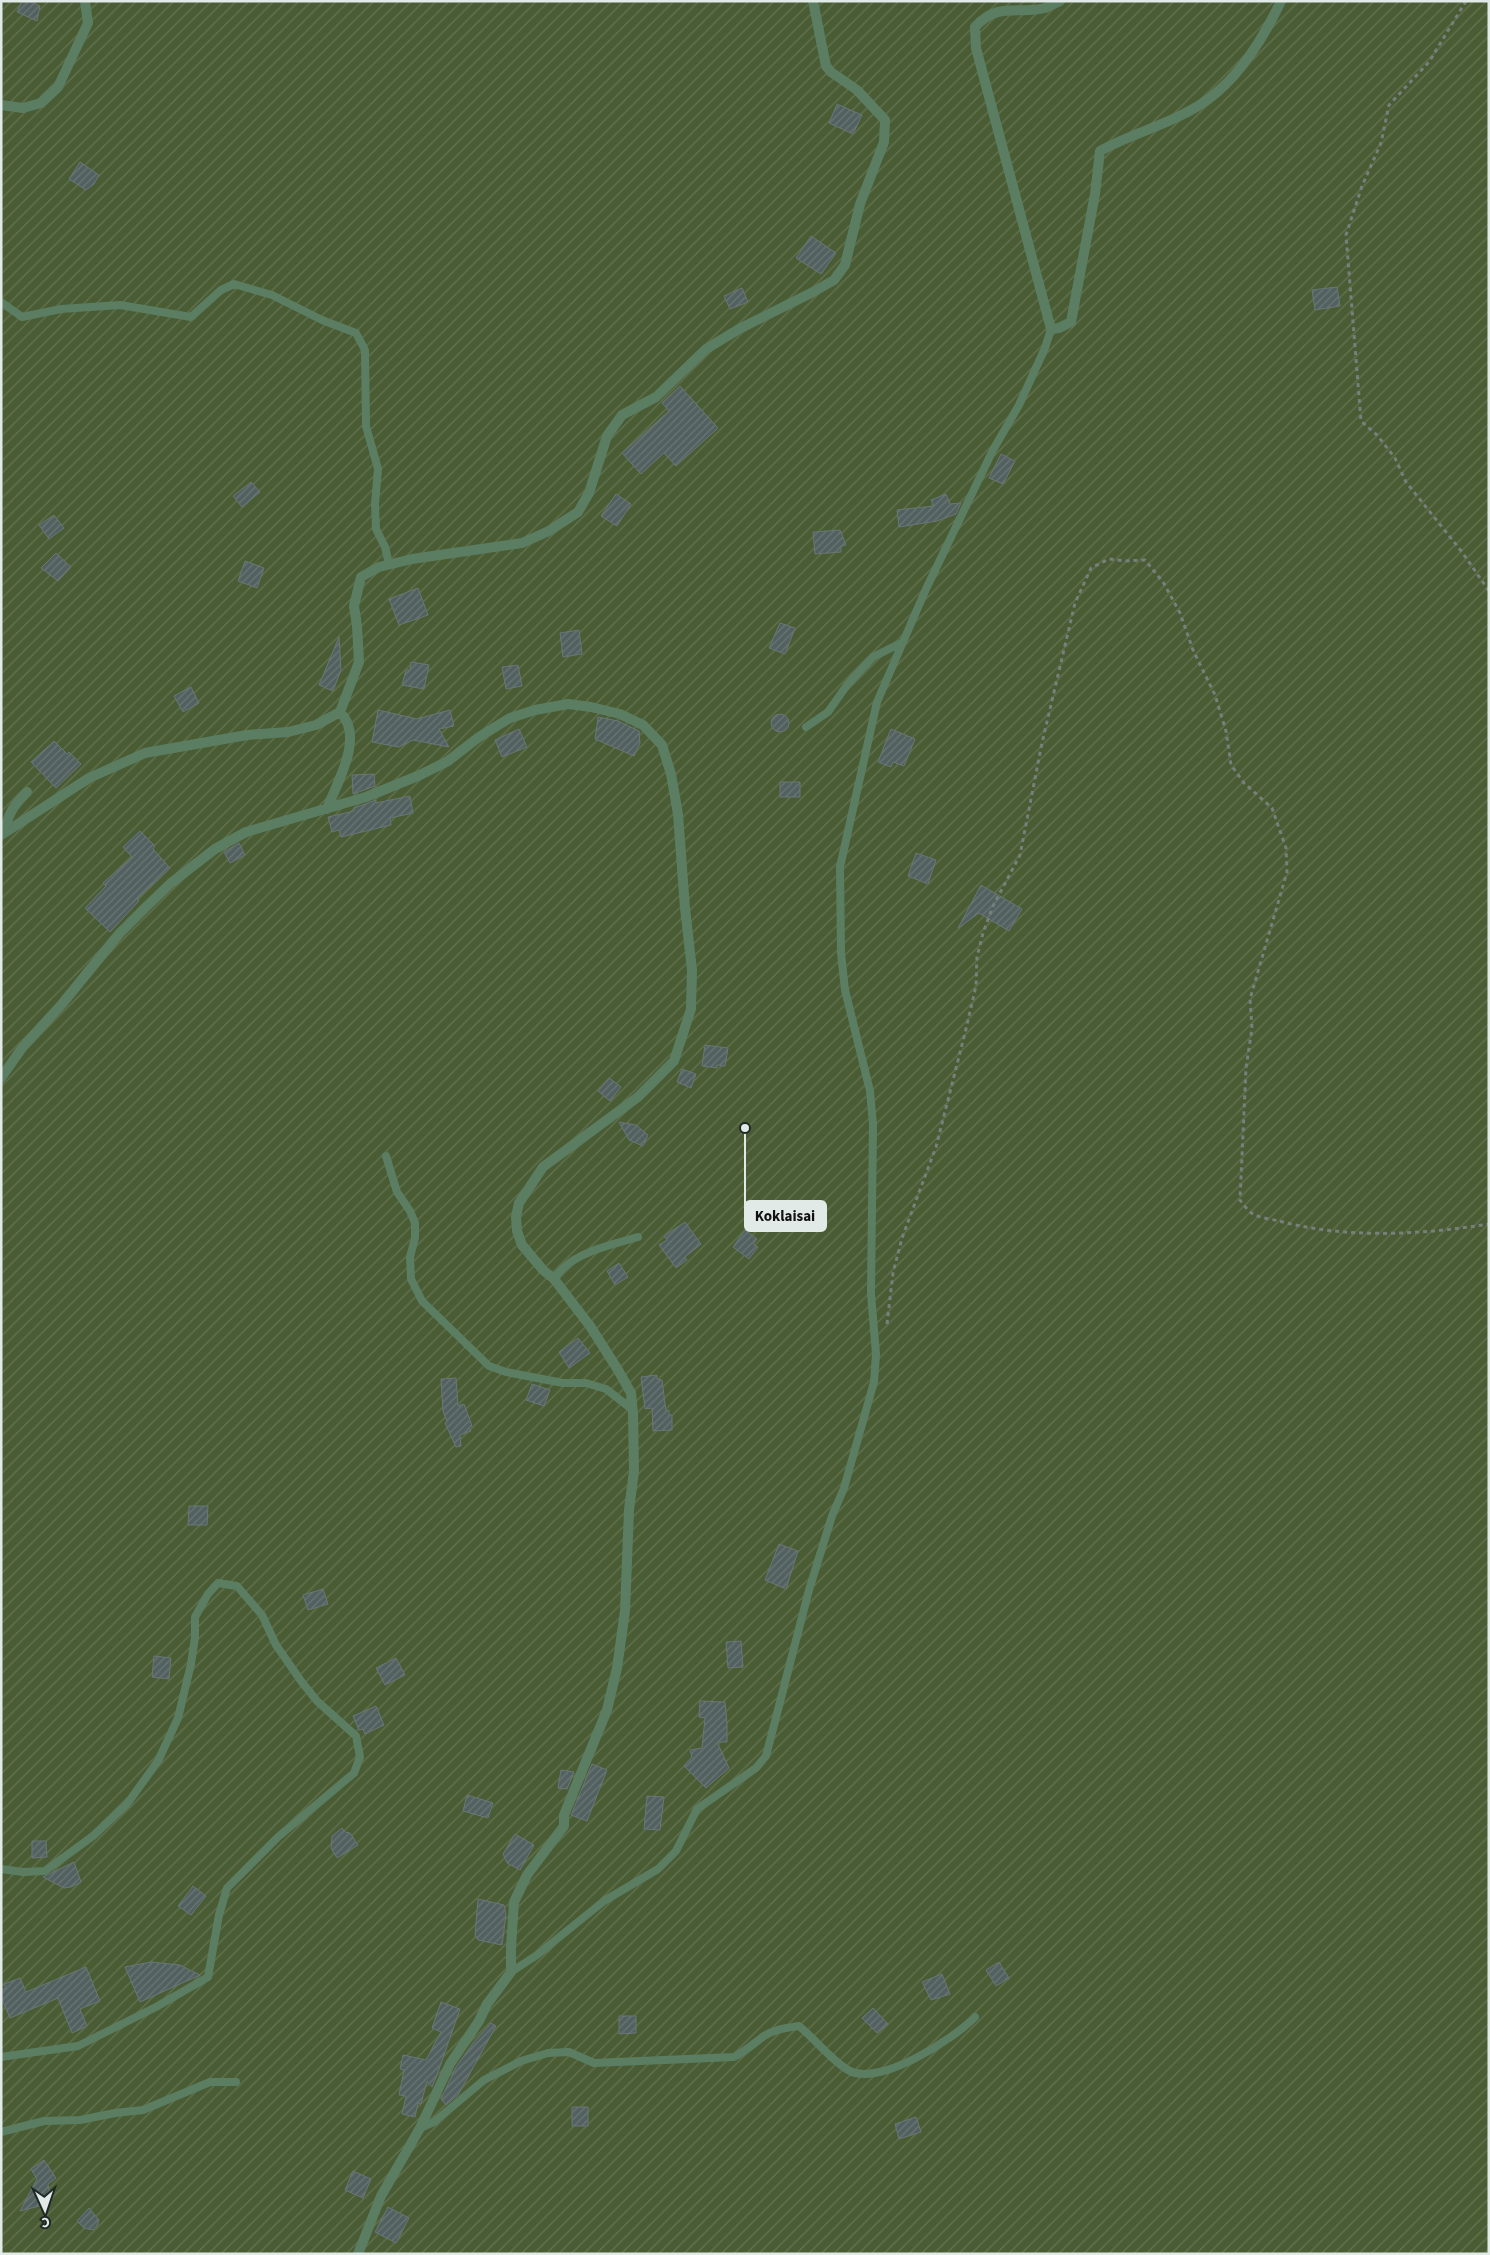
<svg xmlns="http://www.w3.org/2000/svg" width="1490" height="2255" font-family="'Source Sans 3',sans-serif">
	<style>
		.garden { fill: url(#garden-furrows) }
		.building { fill: url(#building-hatch); stroke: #697777 }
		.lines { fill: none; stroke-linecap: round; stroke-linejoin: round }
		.path { stroke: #77807d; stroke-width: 3; stroke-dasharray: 4 4; stroke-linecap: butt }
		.lane { stroke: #5b7e63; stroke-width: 8 }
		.street { stroke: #5b7e63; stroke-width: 10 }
		.leader { fill: none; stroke: #e2eae7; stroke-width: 2 }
		.callout-dot { fill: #e2eae7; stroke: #1e2926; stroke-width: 2 }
		.callout { fill: #e2eae7; stroke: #e2eae7; stroke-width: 2 }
		.callout-label { font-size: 15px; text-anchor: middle; font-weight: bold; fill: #111 }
	</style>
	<defs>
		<pattern id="garden-furrows" width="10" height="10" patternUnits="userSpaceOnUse" patternTransform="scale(1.25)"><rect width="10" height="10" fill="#4a5c34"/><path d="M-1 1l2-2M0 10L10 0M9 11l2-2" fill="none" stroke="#647451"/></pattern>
		<pattern id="building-hatch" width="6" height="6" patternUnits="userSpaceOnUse" patternTransform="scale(1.25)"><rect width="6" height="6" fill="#536060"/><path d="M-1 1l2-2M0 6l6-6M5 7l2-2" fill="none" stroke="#6b7777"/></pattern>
	</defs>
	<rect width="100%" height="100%" fill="#28332f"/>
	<path class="garden" d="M1,1h1488v2253h-1488z"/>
	<path class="building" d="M22,1h7l11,5 -3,15 -20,-9z
		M837,104l25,11 -9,19 -24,-11z
		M80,162l19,13 -5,9 -8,6 -17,-11z
		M811,236l25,17 -15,21 -25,-16z
		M1337,287l3,19 -25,4 -3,-20z
		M742,288l6,14 -18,7 -6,-13z
		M680,386l38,42 -42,38 -12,-13 -23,21 -19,-21 47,-42 -7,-8z
		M1001,454l14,7 -12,23 -14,-6z
		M251,482l9,10 -18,15 -9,-11z
		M616,494l15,10 -14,22 -16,-10z
		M946,494l4,10 11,-1 -5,11 -19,7 -38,6 -2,-17 37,-4 -3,-6z
		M54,515l10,13 -15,11 -10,-14z
		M840,530l6,15 -5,1v6l-26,2 -2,-22z
		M56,553l15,14 -13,14 -17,-13z
		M245,561l19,7 -7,20 -19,-7z
		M418,588l10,27 -29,10 -10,-26z
		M780,623l15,5 -10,26 -16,-6z
		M579,630l3,24 -19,3 -3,-24z
		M339,637l2,33 -8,21 -14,-6z
		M411,662l18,3 -5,24 -22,-4 4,-15h4z
		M518,665l4,21 -16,3 -4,-22z
		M191,687l8,16 -16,9 -9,-16z
		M378,710l39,9 33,-9 4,16 -15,3 10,18 -36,-7 -14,7 -27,-5z
		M771 723a9 9 0 1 1 18 0a9 9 0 1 1-18 0Z
		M598,717l20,4 21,10 1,12 -6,13 -39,-17z
		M519,729l8,18 -25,10 -7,-17z
		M891,729l24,10 -11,27 -11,-4 -2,5 -13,-5z
		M54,741l13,13 2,-2 12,12 -25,24 -25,-26z
		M374,774l1,12 -22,8 -1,-19z
		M780,782h20v15h-20z
		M410,796l3,17 -23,5 1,7 -50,12 -2,-7 -7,2 -4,-15 26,-6v-3l22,-8v3z
		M140,831l15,15 -2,3 17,19 -33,31 2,2 -29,31 -25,-24 21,-22 -3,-3 29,-26 -9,-10z
		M239,843l6,12 -15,8 -6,-11z
		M916,853l20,7 -8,24 -20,-8z
		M981,885l41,24 -13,22 -30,-18 -21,15z
		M705,1045l23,3 -3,18 -8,-1v3l-15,-2z
		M682,1069l14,5 -5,14 -14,-6z
		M609,1078l12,9 -11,14 -12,-10z
		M619,1122l17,3 12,10 -5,11 -14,-6z
		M685,1222l16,22 -16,13 2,3 -11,8 -17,-23 8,-5 -3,-4z
		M745,1230l12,9 -4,5 5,3 -9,12 -16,-12z
		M619,1263l9,14 -13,8 -8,-14z
		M578,1338l12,15 -21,15 -10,-16z
		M657,1375v4l5,1 4,31 3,-1v5h3v15l-19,1 -1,-23 -7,1 -4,-32z
		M456,1378l2,28 6,-2 8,22 -3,1 2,4 -11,4 1,11 -5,1 -11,-24 2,-1 -4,-11 -2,-32z
		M532,1384l18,6 -6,16 -18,-6z
		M189,1506h19l-1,19h-19z
		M779,1544l19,7 -12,38 -21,-9z
		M323,1589l5,15 -20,6 -5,-15z
		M741,1641l2,26 -15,1 -2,-26z
		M154,1656l17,2 -2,21 -17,-2z
		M396,1658l9,17 -20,10 -9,-17z
		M700,1701l25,1 2,21v19h-10l12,26 -23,20 -22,-22 8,-9 -2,-7 12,-2 3,-30 -6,-1z
		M376,1706l8,19 -19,9 -2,-5 -4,1 -6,-14z
		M592,1764l15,6 -20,51 -16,-6z
		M561,1770l13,2 -7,17 -9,-1z
		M467,1795l26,8 -5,15 -25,-7z
		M647,1796l17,1 -4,33 -16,-1z
		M342,1828l3,4 5,1 8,12 -21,13 -6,-10 1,-12z
		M515,1834l19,11 -14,25 -13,-7 -4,-9z
		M32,1841h14l1,16 -15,1z
		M74,1862l7,20 -10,5 -7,1 -21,-11z
		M193,1886l13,10 -15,19 -13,-9z
		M478,1899l26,6 2,10 -4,30 -24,-5 -3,-5z
		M151,1962l29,3 20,10 -60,27 -15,-35z
		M999,1962l10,16 -13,8 -10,-16z
		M86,1967l14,34 -20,8 7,17 -15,7 -14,-35 -48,20 -9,-21v-7l5,-2 -2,-4 16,-6 6,14z
		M942,1974l8,20 -19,6 -9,-18z
		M441,2002l19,7 -23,66 -5,12 -5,-6 -6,23 -3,-1 -3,14 -13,-3 4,-18 -7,-1 5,-25 -4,-1 3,-14 23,5 15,-28 -9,-4z
		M873,2008l15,16 -11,9 -15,-15z
		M619,2016h17v17l-17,1z
		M491,2023l5,3 -38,69 -12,10 -5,-6 15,-32 17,-24z
		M572,2107h16v19h-16z
		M916,2117l5,15 -22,7 -4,-15z
		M44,2160l12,18 -8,6 3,19 -31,8 17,-32 -6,-10z
		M353,2171l18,8 -8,19 -18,-8z
		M388,2207l21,11 -13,25 -21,-11z
		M89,2208l10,12 -2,6 -4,4 -9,-2 -7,-7z"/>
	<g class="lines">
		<path class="path" d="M1466,1l-37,61 -40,43 -8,38 -19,43 -16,49 15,186 16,14 18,23 11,24 56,70 27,39
			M887,1324l6,-51 9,-35 34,-91 29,-114 11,-47 1,-29 6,-24 10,-27 27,-51 22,-112 33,-140 16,-35 18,-9 16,2 20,-1 18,22 17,31 13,37 22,45 11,36 5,34 13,18 28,25 14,40 1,24 -37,127 2,29 -6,40 -6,132c3,4 8,11 13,14 7,4 18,5 26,7 67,18 142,14 210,3"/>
		<path class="lane" d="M1,302l21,15 39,-8 59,-4 71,12 30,-27 13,-6 38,11 50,25 34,13 9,17 1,76 12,43 -3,35 1,25 9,18 4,17
			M806,727l22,-15 19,-27 26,-28 30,-15
			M386,1156l11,36 13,19 5,12v15l-5,19 1,22 11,22 67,65 17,6 57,11h23l20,6 27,21
			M554,1279c17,-27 55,-33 84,-42
			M1,1869l22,3 22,-1 48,-35 34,-32 31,-43 20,-43 13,-54 4,-27v-20l13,-23 10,-11 19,3 25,29 14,30 25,36 16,20 39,35 4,21 -6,16 -76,64 -51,51 -8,27 -11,62 -52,30 -78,39 -77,11
			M511,1972l26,-17 67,-54 54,-32 18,-18 21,-42 59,-41 10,-12 43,-166 23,-74 12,-28 30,-106 2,-28 -5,-60 2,-170 -3,-33 -25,-101 -4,-37 -1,-86 37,-165 49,-113 67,-139 26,-45 26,-57 6,-19
			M420,2128l14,-6 50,-42 37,-19 27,-8 21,-1 25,11 140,-6c12,-6 19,-13 30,-21 10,-7 23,-8 35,-10 17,14 31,33 49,44 30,18 106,-31 127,-53
			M1,2132l43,-11 36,-1 35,-7 28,-3 67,-28h26"/>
		<path class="street" d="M1060,1c-5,2 -10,5 -15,7 -27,7 -46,-7 -70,19l1,21 75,281 8,-1 12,-6 24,-128 5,-43c32,-18 68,-26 98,-45 37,-22 65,-67 83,-105
			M1,105l22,3 18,-5 17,-16 30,-64 -3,-22
			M327,809c10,-27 38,-72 13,-97
			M5,832c2,-18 10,-28 22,-40
			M1,835l88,-57 56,-25 102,-18 41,-3 28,-7 24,-13 19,-50 -2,-36 -3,-20 7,-29 18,-10 33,-8 110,-16 27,-12 29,-19 11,-19 18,-57 15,-21 34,-18 50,-48 33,-20 74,-37 21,-12 11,-15 15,-61 24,-62 1,-22 -28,-30 -26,-18 -5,-6 -13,-65
			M1,1078l21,-30 40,-44 57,-70 27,-27 25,-24 44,-34 31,-17 120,-35 54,-22 28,-14 31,-24 31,-19 25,-8 33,-6 23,3 29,7 23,11 19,20 9,29 7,40 7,94 7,62 -1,39 -17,52 -36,36 -95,70 -24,36 -3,14 1,14 5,14 21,25 11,9 36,47 28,44 13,23 2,21 1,57 -5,39 -4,101 -8,57 -10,42 -43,105v11l-37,49 -13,27 -3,45v25l-24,32 -8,17 -29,43 -30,64 -39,68 -23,58"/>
	</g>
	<path class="leader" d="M745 1128L745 1216"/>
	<circle class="callout-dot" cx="745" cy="1128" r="5"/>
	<rect class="callout" x="745" y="1201" width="81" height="30" rx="5"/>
	<g class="callout-label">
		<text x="785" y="1221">Koklaisai</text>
	</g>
	<rect width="1490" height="2255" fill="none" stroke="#e2eae7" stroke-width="5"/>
	<g transform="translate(45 2210) rotate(177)" stroke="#1e2926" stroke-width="4" paint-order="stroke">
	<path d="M0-4L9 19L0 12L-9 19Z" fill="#e2eae7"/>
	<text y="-8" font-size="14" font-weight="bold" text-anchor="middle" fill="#e2eae7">С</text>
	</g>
</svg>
